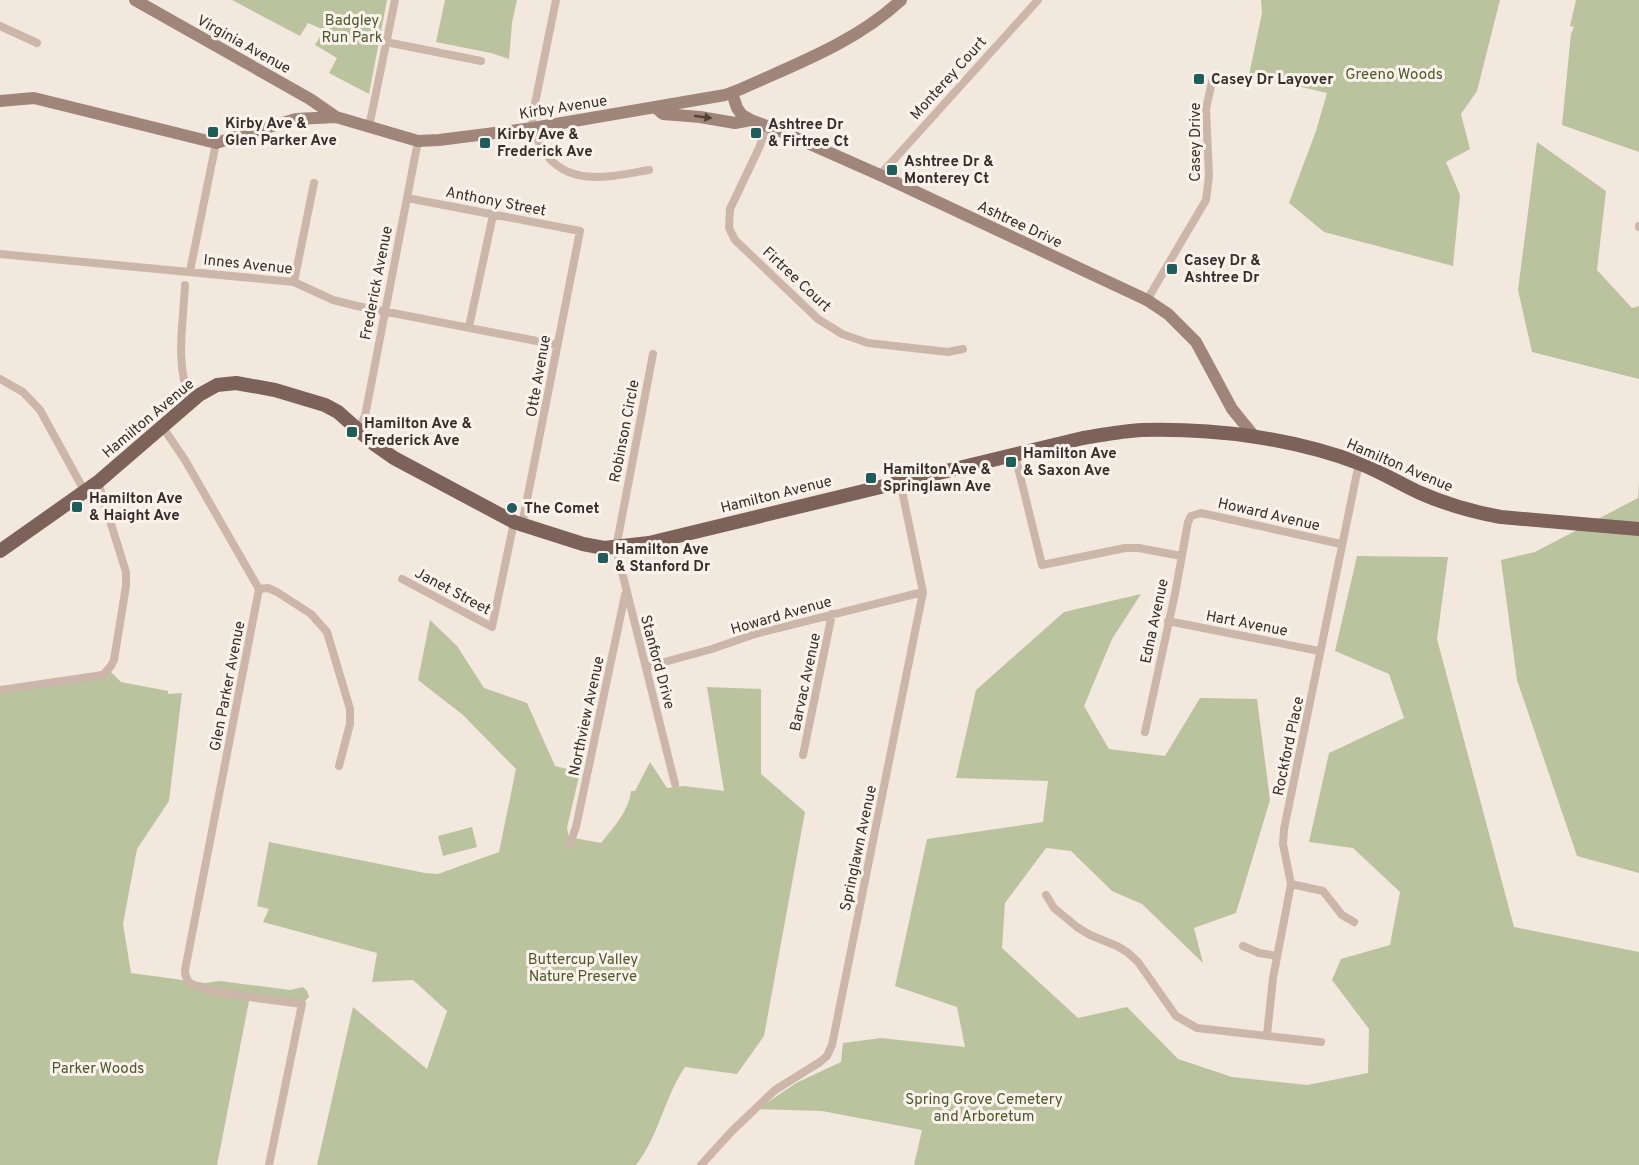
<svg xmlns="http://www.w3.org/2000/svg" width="1639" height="1165" font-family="Overpass,sans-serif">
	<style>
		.green { fill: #bac39d }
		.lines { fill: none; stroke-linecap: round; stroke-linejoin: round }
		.street { stroke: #ccb6a9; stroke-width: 8 }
		.secondary { stroke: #a0857a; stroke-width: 12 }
		.primary { stroke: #7c625a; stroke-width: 14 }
		.oneway { fill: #53433d }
		.poi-dot { fill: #1d5d5c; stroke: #fbf2eb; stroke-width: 2 }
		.labels { text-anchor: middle; stroke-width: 6; stroke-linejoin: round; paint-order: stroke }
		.park-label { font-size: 15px; fill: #4c592c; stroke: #fbf2eb }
		.street-label { font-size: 15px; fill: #392d29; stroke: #fbf2eb }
		.poi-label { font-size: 15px; font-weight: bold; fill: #392d29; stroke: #fbf2eb; text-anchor: start }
	</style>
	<rect width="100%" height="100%" fill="#f3e8de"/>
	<path class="green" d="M232,0h155l-18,94 -40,-21 8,-15 -22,-13 9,-15 -16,-7 -8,13z
		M445,0h72l-5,23 -3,36 -18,-6 -55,-11z
		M1261,0h239l-23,91 -16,23 9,35 -24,13 14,33 -7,71 -129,-34 -35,-29 27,-72 11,-38 -78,-18 13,-62z
		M1576,0h63v152l-77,-27 9,-91 3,-7 -4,-1z
		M1537,142l69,49 -9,79 35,38 7,-2v73l-107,-27 -14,-62z
		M1639,481v392l-62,-17 -60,-176 -16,-120 34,-8 103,-54z
		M1357,556l91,1 -11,82 77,288 125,25v213h-725l8,-35 -100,-19 -64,-2 38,-26 45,-21 2,-19 38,-5 84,9 -8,-40 -62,-21 32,-147 116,-17 5,-41 -92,-3 20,-88 88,-78 77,-18 -29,45 -28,67 25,43 56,7 35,-58 57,1 13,101 -34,113 -42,15 9,35 -61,-59 -30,-13 -41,-40 -25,-3 -41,55 -3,45 76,70 49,-11 51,52 54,18 75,8 61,-12 1,-44 -37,-49 9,-21 49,-14 10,-53 -47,-44 -44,-6 20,-89 75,-35 -15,-44 -54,-23z
		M430,620l27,26 27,42 43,15 28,63 25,6 -13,56 2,9 32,6c12,-15 28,-32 30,-52h4l15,-29 17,26 17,-2 40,5 -17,-104 54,2v85l44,38 -41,224 -27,38 -52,-7c-21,31 -26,69 -49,98h-319l36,-158 74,62 20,-58 -34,-31 -41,2 5,-29 -114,-31 6,-13 -12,-3 12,-64 156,31 13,1 61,-22 17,-83 -53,-54 -45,-35z
		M109,670l12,12 47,9v3l14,-1 -13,108 -32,48 -14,75 8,49 74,10 15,-2 70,9 13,-3 4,4 2,6 -7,7 -52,-8 -33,169h-217v-476z
		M472,827l5,20 -34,9 -5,-20z"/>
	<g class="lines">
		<path class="street" d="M556,0l-24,118c1,13 6,25 13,35 25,35 68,23 104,17
			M0,26l37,17
			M386,42l95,19
			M369,127l26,-127
			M767,127l-8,21 -29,61 -1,19 6,12 83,79 24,15 26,9 80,9 15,-3
			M880,175l158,-175
			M407,198l173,33 -58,294
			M1639,226v1
			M0,254l294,28 39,18 24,6 200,39
			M190,271l26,-128
			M294,282l20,-99
			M185,285c-2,43 -10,75 5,117
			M1147,300l59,-100 3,-24 -3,-67 7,-32
			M469,327l24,-112
			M653,354l-37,194 59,236
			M0,379l23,13 17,18 45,82
			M162,426l23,34 74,129 -74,381c0,5 1,9 5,13 13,10 91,18 112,21l-33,161
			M358,430l7,-14 53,-275
			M1015,455l27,110 83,-17h14l42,8
			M402,579l90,48 22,-105
			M259,589l9,-1 9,4 34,22 16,18 23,77v15l-11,42
			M1168,621l151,30
			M646,667l66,-18 43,-15 168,-42
			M0,690l103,-15 8,-9 3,-6 12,-74v-14l-28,-90
			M1145,732l30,-138 13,-72 3,-6 10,-3 140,31
			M803,755l29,-141
			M570,844l6,-17 49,-232
			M1291,884l32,7 19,24 12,7
			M1046,895l8,13 23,19 13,8 27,11 10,6 11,10 38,54 21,12 124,14
			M1243,946l16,7 18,3
			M1267,1035l6,-57 18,-94 -8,-40 1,-15 75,-366
			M701,1165l31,-34 43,-41 45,-28 7,-6 5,-11 91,-453 -23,-111"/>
		<path class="secondary" d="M135,0l175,99 26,18
			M732,93l5,15 5,7 9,5 34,13 95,42 267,125 21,14 28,28 36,67 22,27
			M0,101l34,-3 182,45 80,-24 40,-2 82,24 21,-1 94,-12 192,-33 16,-6c55,-25 115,-47 160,-89
			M656,108l7,6 37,3 35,6 16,-3"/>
		<path class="primary" d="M0,551l98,-69 101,-87 18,-10 19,-2 39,7 50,15 13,7 36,32 20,14 120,64 69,22 21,4 45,-5 434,-105c19,-3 39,-7 59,-8 73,-2 151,8 219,34 20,8 38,19 57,28 27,12 54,20 83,25l138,12"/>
	</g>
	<defs><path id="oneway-solid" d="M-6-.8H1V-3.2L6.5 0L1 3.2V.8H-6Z" transform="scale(1.5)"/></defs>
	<use class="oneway" href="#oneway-solid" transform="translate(703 117) rotate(8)"/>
	<g class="poi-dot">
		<rect x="1193" y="73" width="12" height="12" rx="3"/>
		<rect x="207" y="126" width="12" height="12" rx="3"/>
		<rect x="750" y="127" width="12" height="12" rx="3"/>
		<rect x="479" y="137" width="12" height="12" rx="3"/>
		<rect x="886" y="164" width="12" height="12" rx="3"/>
		<rect x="1166" y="263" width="12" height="12" rx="3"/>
		<rect x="346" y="426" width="12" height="12" rx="3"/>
		<rect x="1005" y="456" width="12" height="12" rx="3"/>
		<rect x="865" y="472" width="12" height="12" rx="3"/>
		<rect x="71" y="501" width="12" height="12" rx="3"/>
		<circle cx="512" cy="508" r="6"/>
		<rect x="597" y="552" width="12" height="12" rx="3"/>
	</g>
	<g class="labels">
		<g class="park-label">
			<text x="352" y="25">Badgley<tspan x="352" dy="17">Run Park</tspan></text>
			<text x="1394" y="79">Greeno Woods</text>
			<text x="583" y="964">Buttercup Valley<tspan x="583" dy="17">Nature Preserve</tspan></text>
			<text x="98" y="1073">Parker Woods</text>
			<text x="984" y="1104">Spring Grove Cemetery<tspan x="984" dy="17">and Arboretum</tspan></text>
		</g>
		<g class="street-label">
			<text transform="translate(244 44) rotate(29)" y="5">Virginia Avenue</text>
			<text transform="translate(948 78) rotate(-48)" y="5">Monterey Court</text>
			<text transform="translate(563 107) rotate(-9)" y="5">Kirby Avenue</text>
			<text transform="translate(1195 142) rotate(-90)" y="5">Casey Drive</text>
			<text transform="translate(496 201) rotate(11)" y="5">Anthony Street</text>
			<text transform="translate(1020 224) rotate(25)" y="5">Ashtree Drive</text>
			<text transform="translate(248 264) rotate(6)" y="5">Innes Avenue</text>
			<text transform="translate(797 279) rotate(43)" y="5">Firtree Court</text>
			<text transform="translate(376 283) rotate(-79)" y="5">Frederick Avenue</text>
			<text transform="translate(538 376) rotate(-80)" y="5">Otte Avenue</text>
			<text transform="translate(148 418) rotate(-40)" y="5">Hamilton Avenue</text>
			<text transform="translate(624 431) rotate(-79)" y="5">Robinson Circle</text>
			<text transform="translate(1400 465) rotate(23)" y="5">Hamilton Avenue</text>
			<text transform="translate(776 494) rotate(-14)" y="5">Hamilton Avenue</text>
			<text transform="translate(1269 514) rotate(13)" y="5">Howard Avenue</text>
			<text transform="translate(453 591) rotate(28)" y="5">Janet Street</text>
			<text transform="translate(781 615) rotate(-16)" y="5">Howard Avenue</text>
			<text transform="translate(1154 621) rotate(-78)" y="5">Edna Avenue</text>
			<text transform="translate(1247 623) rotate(11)" y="5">Hart Avenue</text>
			<text transform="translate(658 662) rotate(75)" y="5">Stanford Drive</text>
			<text transform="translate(805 682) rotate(-78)" y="5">Barvac Avenue</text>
			<text transform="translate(227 686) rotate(-79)" y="5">Glen Parker Avenue</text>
			<text transform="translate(586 716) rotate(-78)" y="5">Northview Avenue</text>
			<text transform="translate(1288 746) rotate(-78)" y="5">Rockford Place</text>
			<text transform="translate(858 848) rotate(-78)" y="5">Springlawn Avenue</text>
		</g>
		<g class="poi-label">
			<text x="1211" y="84">Casey Dr Layover</text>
			<text x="225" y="128">Kirby Ave &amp;<tspan x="225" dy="17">Glen Parker Ave</tspan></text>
			<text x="768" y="129">Ashtree Dr<tspan x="768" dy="17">&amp; Firtree Ct</tspan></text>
			<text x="497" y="139">Kirby Ave &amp;<tspan x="497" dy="17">Frederick Ave</tspan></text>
			<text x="904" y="166">Ashtree Dr &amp;<tspan x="904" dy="17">Monterey Ct</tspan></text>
			<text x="1184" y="265">Casey Dr &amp;<tspan x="1184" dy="17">Ashtree Dr</tspan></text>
			<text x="364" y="428">Hamilton Ave &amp;<tspan x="364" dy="17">Frederick Ave</tspan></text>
			<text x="1023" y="458">Hamilton Ave<tspan x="1023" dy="17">&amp; Saxon Ave</tspan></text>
			<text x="883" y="474">Hamilton Ave &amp;<tspan x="883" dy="17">Springlawn Ave</tspan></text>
			<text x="89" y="503">Hamilton Ave<tspan x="89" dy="17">&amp; Haight Ave</tspan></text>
			<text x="524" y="513">The Comet</text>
			<text x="615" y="554">Hamilton Ave<tspan x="615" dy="17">&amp; Stanford Dr</tspan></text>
		</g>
	</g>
</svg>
